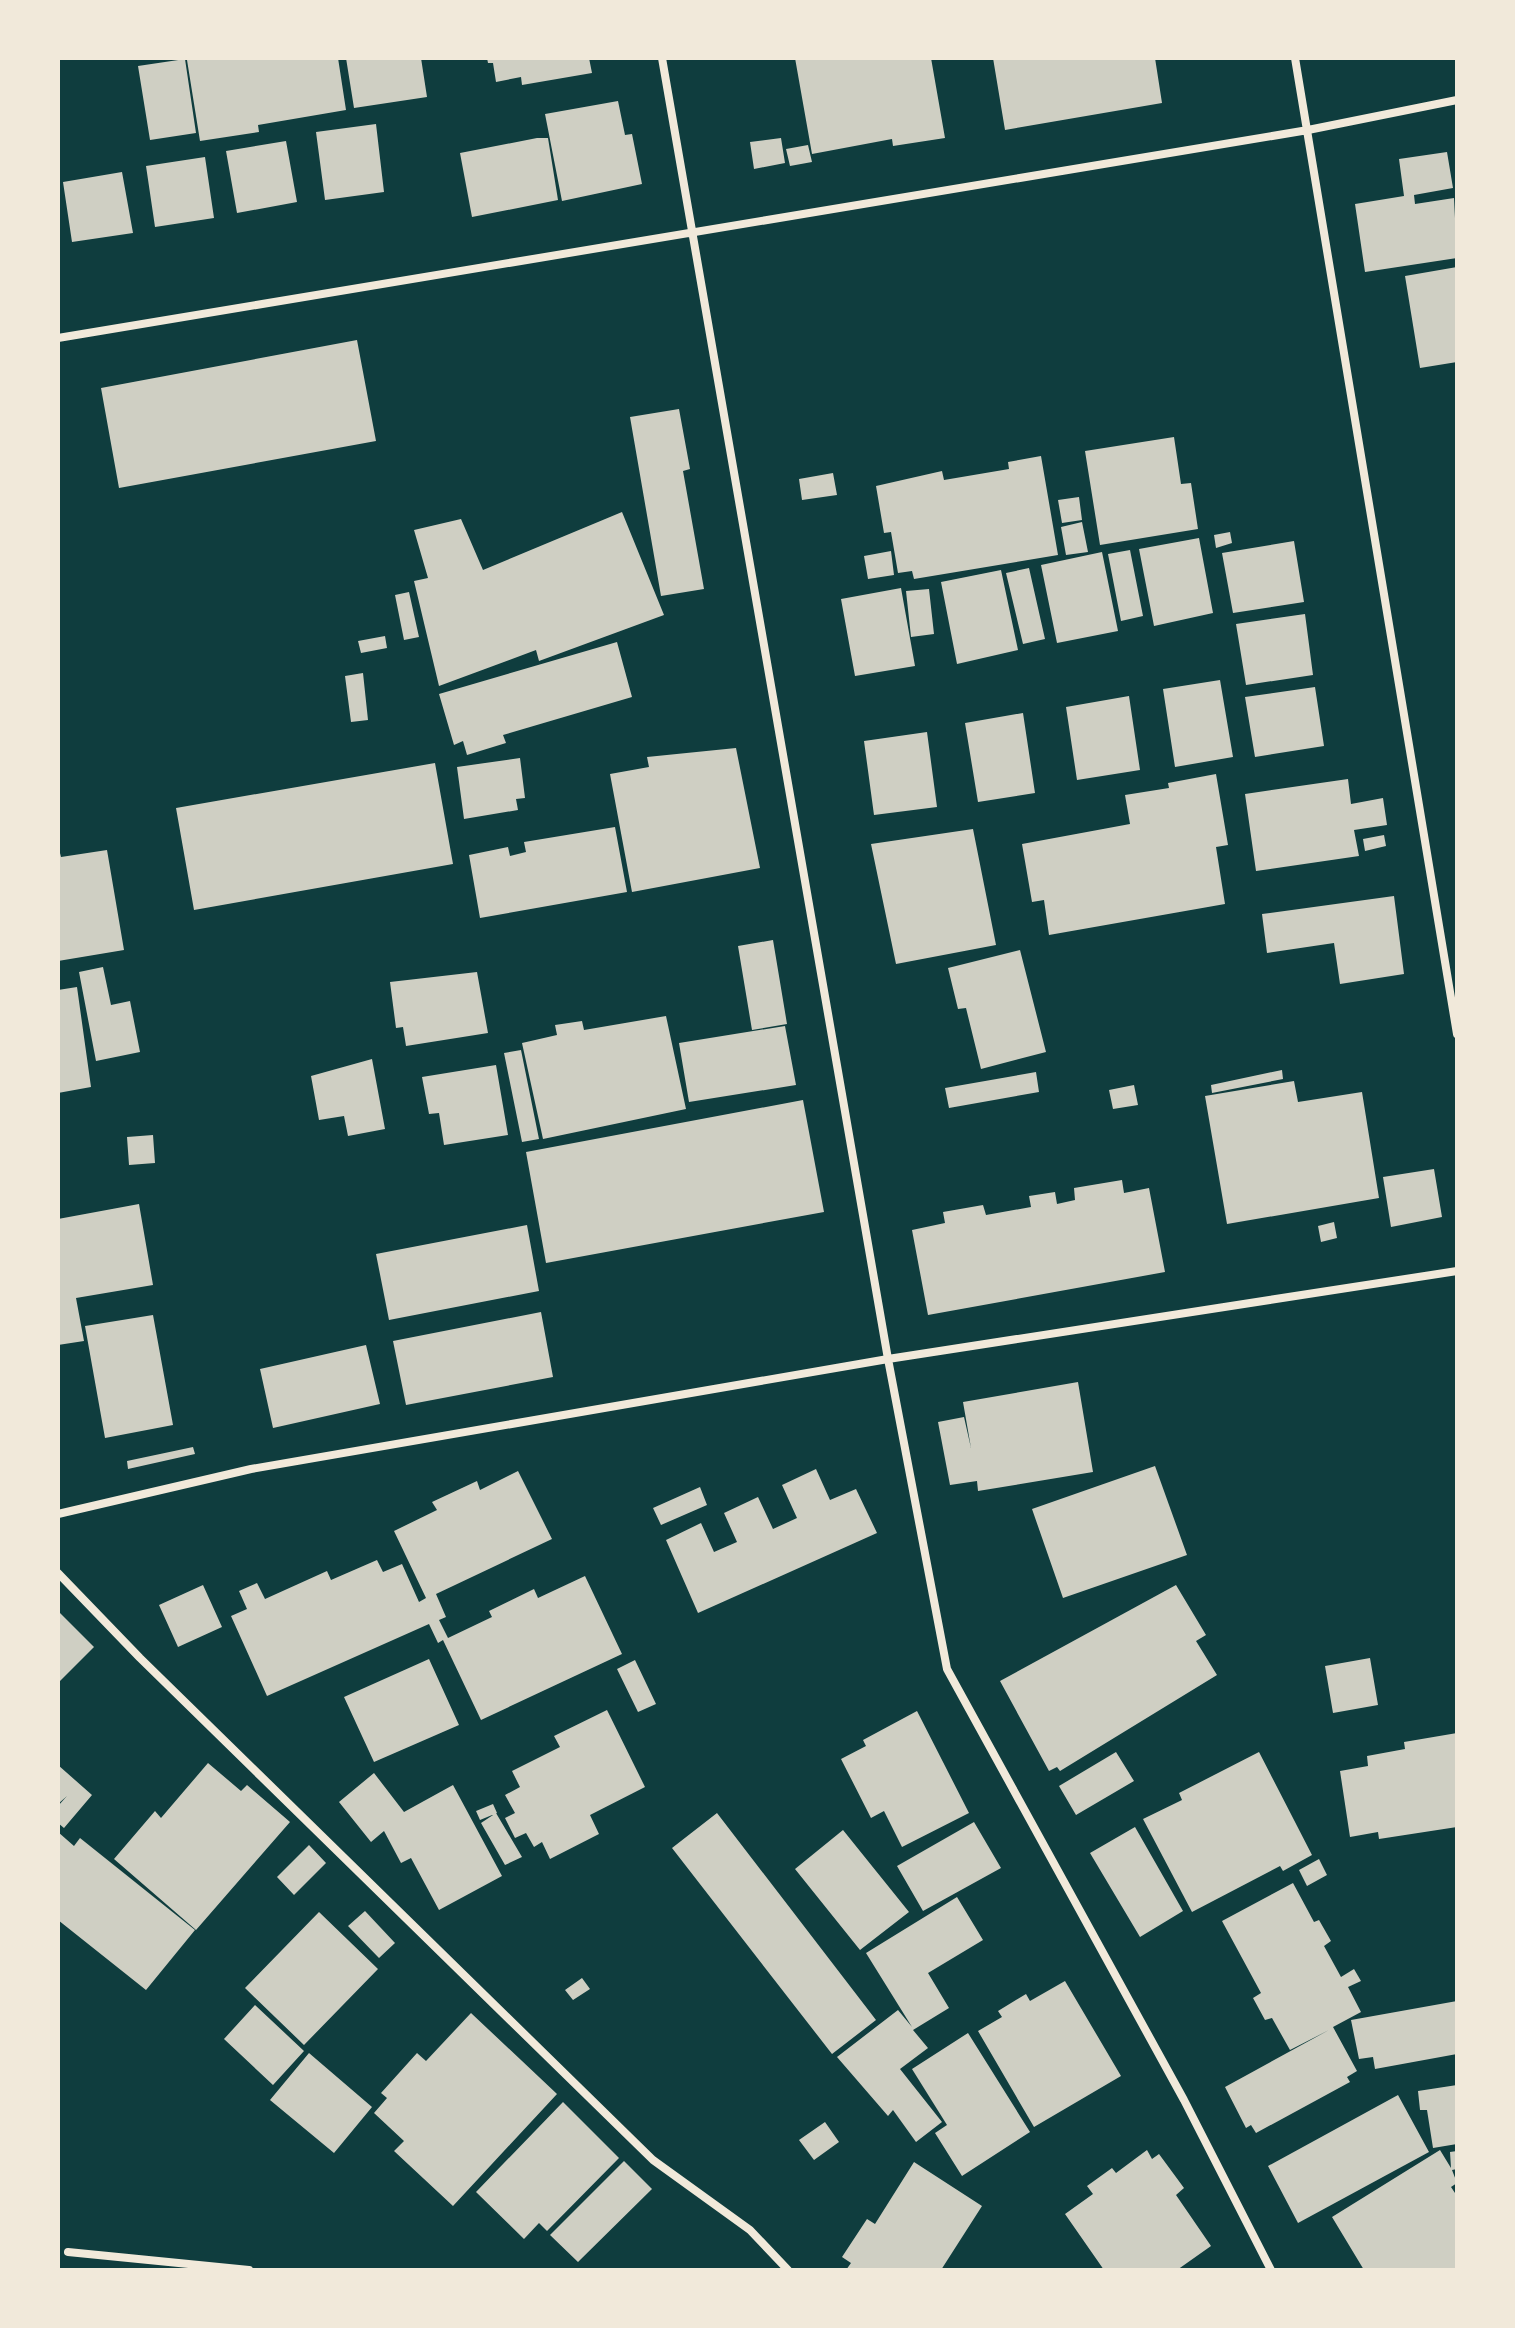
<svg xmlns="http://www.w3.org/2000/svg" width="1515" height="2328" font-family="'PT Sans',sans-serif">
	<style>
		.building { fill: #cfcfc3 }
		.lines { fill: none; stroke-linecap: round; stroke-linejoin: round }
		.minor { stroke: #f1e9da; stroke-width: 8 }
	</style>
	<rect width="100%" height="100%" fill="#0f3d3e"/>
	<path class="building" d="M194,58h144l8,52 -88,15 1,7 -59,9 -13,-81z
		M346,58h75l6,39 -73,11z
		M487,58h102l3,15 -70,12 -1,-8 -25,5 -3,-19h-5z
		M795,58h136l14,80 -52,8 -1,-7 -80,15z
		M993,58h162l7,45 -157,27z
		M185,59l11,74 -46,7 -12,-74z
		M618,101l7,34 7,-1 10,50 -80,17 -17,-87z
		M376,124l8,68 -59,8 -9,-68z
		M537,138h11l10,62 -86,17 -12,-64z
		M781,138l4,25 -31,6 -4,-27z
		M286,141l11,61 -60,11 -11,-62z
		M808,145l4,17 -22,4 -4,-17z
		M1447,152l6,36 -39,7 1,9 39,-6 3,60 -92,14 -10,-68 49,-8 -5,-37z
		M205,157l9,61 -59,9 -9,-61z
		M122,172l11,61 -61,9 -9,-60z
		M1457,267v95l-37,6 -15,-92z
		M357,340l19,101 -257,47 -18,-100z
		M679,409l11,60 -7,2 21,118 -43,7 -31,-179z
		M1174,437l7,47 10,-1 7,46 -98,16 -15,-94z
		M1041,456l17,99 -144,24 -2,-8 -14,2 -7,-41 -7,1 -8,-47 66,-15 2,9 65,-11 -1,-7z
		M833,473l4,22 -35,5 -3,-21z
		M1079,497l3,23 -20,3 -4,-23z
		M622,512l42,103 -125,46 -3,-11 -97,36 -25,-105 14,-3 -14,-48 47,-11 22,51z
		M1082,522l6,30 -22,3 -5,-28z
		M1230,532l2,11 -16,5 -2,-13z
		M1199,538l14,75 -59,13 -15,-77z
		M1294,541l10,61 -71,11 -11,-60z
		M1130,550l13,66 -22,5 -13,-67z
		M891,551l3,24 -26,4 -4,-23z
		M1102,552l16,79 -61,12 -16,-78z
		M1029,568l16,71 -22,5 -17,-71z
		M1001,570l17,80 -61,14 -16,-82z
		M901,588l14,78 -60,10 -14,-77z
		M929,589l5,45 -23,3 -5,-46z
		M409,592l10,45 -15,3 -9,-45z
		M1305,614l8,61 -67,10 -10,-61z
		M385,636l2,12 -26,5 -3,-12z
		M617,642l15,55 -129,38 3,8 -39,12 -4,-14 -9,4 -15,-51z
		M363,673l5,47 -17,2 -6,-46z
		M1220,680l13,77 -58,10 -12,-78z
		M1315,687l9,59 -69,11 -10,-60z
		M1129,696l11,74 -63,10 -11,-73z
		M1023,713l12,80 -57,9 -13,-79z
		M927,732l10,75 -63,8 -10,-74z
		M736,748l24,120 -128,24 -22,-118 39,-7 -2,-10z
		M520,758l5,40 -9,1 2,11 -54,9 -7,-52z
		M435,763l18,101 -259,46 -18,-102z
		M1216,774l12,71 -12,2 9,57 -176,31 -5,-35 -12,2 -10,-58 108,-20 -5,-29 44,-7 -1,-5z
		M1348,779l3,25 32,-6 4,27 -33,5 5,26 -103,15 -11,-77z
		M615,827l12,65 -147,26 -11,-63 39,-8 2,9 16,-4 -2,-10z
		M973,829l23,116 -100,19 -25,-120z
		M1384,835l2,11 -21,5 -2,-12z
		M58,845l3,12 46,-7 17,100 -66,11z
		M1394,896l10,78 -64,10 -6,-41 -67,10 -5,-39z
		M773,940l14,84 -35,6 -14,-84z
		M1020,950l26,102 -65,17 -15,-61 -8,1 -10,-41z
		M103,967l8,38 19,-4 10,51 -44,9 -17,-89z
		M477,972l11,61 -82,13 -3,-19 -7,1 -6,-46z
		M77,987l14,100 -33,6v-103z
		M666,1016l20,93 -143,30 -21,-96 35,-8 -2,-10 27,-4 2,9z
		M785,1026l11,59 -107,17 -10,-59z
		M521,1050l18,89 -17,3 -18,-89z
		M372,1059l13,70 -37,7 -4,-20 -25,4 -8,-44z
		M496,1065l12,70 -64,10 -5,-32 -10,1 -7,-37z
		M1282,1070l1,9 -71,14 -1,-8z
		M1036,1072l3,20 -90,16 -4,-20z
		M1294,1081l4,21 64,-10 17,106 -152,26 -22,-128z
		M1134,1085l4,20 -25,4 -4,-19z
		M803,1100l21,112 -278,51 -20,-111z
		M153,1135l2,28 -26,2 -2,-28z
		M1434,1169l8,48 -51,10 -8,-50z
		M1122,1180l2,13 25,-5 16,84 -237,43 -16,-85 33,-7 -2,-11 40,-7 3,10 45,-8 -2,-11 26,-4 2,12 18,-4 -1,-12z
		M139,1204l14,81 -77,13 8,43 -26,4v-126z
		M1334,1222l3,16 -16,4 -3,-16z
		M527,1225l12,66 -150,29 -13,-66z
		M541,1312l12,65 -147,28 -13,-64z
		M153,1315l20,110 -68,13 -20,-112z
		M366,1345l14,59 -107,24 -13,-59z
		M1078,1382l15,90 -115,19 -1,-10 -27,4 -12,-63 26,-5 7,31 -8,-46z
		M193,1447l2,7 -67,15 -1,-8z
		M1155,1466l32,89 -124,43 -31,-89z
		M816,1469l14,31 26,-11 21,44 -179,80 -32,-73 35,-17 13,29 23,-10 -13,-29 34,-16 15,32 24,-11 -15,-33z
		M518,1471l34,68 -116,55 10,23 -7,3 9,18 44,-21 -3,-6 45,-22 4,9 47,-22 37,78 -141,66 -38,-80 -5,3 -9,-19 -162,72 -36,-80 16,-7 -8,-18 18,-8 8,16 62,-28 4,9 46,-20 6,12 19,-8 17,38 7,-4 -32,-67 43,-21 -5,-8 45,-21 3,9z
		M700,1487l7,18 -46,20 -8,-17z
		M203,1585l19,42 -44,20 -19,-42z
		M1176,1585l30,50 -10,6 21,34 -157,96 -3,-4 -8,4 -49,-90z
		M58,1611l36,36 -36,36z
		M1370,1658l8,47 -45,8 -8,-47z
		M429,1659l30,66 -85,37 -30,-65z
		M635,1660l21,44 -18,8 -21,-43z
		M607,1710l38,77 -55,28 9,19 -49,25 -8,-17 -8,5 -8,-14 -11,5 -10,-20 10,-5 -10,-18 15,-8 -8,-16 48,-24 -6,-11z
		M917,1711l52,102 -67,34 -18,-36 -13,7 -30,-59 25,-13 -3,-6z
		M1457,1733v94l-78,12 -1,-7 -28,5 -10,-66 28,-5 -1,-10 38,-7 -1,-7z
		M1116,1752l18,29 -58,34 -17,-29z
		M1259,1752l53,103 -29,16 -3,-5 -88,46 -49,-93 39,-19 -3,-7z
		M208,1763l33,28 6,-6 43,37 -94,108 -82,-71 41,-48 6,7z
		M58,1765l34,30 -28,33 -6,-5v-17l9,-10 -9,8z
		M374,1773l30,39 49,-27 49,91 -63,34 -28,-52 -10,5 -17,-32 -13,11 -32,-40z
		M493,1804l4,9 -17,7 -4,-9z
		M496,1813l26,44 -17,8 -24,-42z
		M717,1813l159,207 -44,34 -160,-206z
		M974,1822l27,46 -78,43 -26,-45z
		M1135,1827l48,84 -43,26 -50,-84z
		M843,1830l66,82 -49,38 -65,-81z
		M58,1832l16,14 6,-8 115,92 -49,60 -88,-70z
		M309,1845l17,18 -32,32 -17,-18z
		M1319,1859l8,16 -20,11 -8,-16z
		M1293,1883l21,39 5,-2 12,21 -7,5 17,31 13,-8 7,12 -13,6 13,25 -28,15 24,44 -10,6 3,5 -94,51 -5,-8 -5,3 -21,-41 104,-57 -39,20 -18,-32 -7,2 -12,-22 8,-5 -39,-72z
		M957,1897l26,43 -55,33 21,35 -36,22 15,18 -28,21 42,53 -26,20 -23,-32 -5,6 -51,-59 61,-47 14,17 -46,-74z
		M365,1911l30,32 -16,15 -31,-32z
		M319,1912l59,57 -74,76 -59,-57z
		M582,1978l8,11 -17,11 -8,-10z
		M1065,1981l56,95 -87,51 -56,-96 24,-14 -4,-6 28,-17 4,7z
		M1457,2001v53l-82,15 -2,-12 -14,2 -8,-39z
		M255,2005l49,46 -31,34 -49,-46z
		M471,2013l86,81 -104,112 -59,-55 10,-10 -30,-28 13,-15 -6,-5 36,-40 9,8z
		M968,2033l62,99 -68,44 -27,-43 12,-8 -35,-56z
		M309,2053l63,54 -38,46 -64,-53z
		M1457,2085v59l-24,4 -6,-38h-7l-2,-19z
		M1398,2095l31,57 -131,71 -30,-57z
		M563,2102l56,56 -72,73 -8,-8 -15,16 -48,-47z
		M825,2122l14,20 -25,18 -15,-20z
		M1147,2150l5,9 7,-5 25,34 -8,7 35,51 -34,24h-73l-39,-56 28,-20 -6,-8 25,-18 4,5z
		M1440,2150l11,18 -1,-16 7,-1v18l-5,1 5,13 -6,4 6,9v74h-93l-32,-53z
		M624,2161l28,28 -74,73 -28,-27z
		M914,2162l68,44 -41,64h-95l5,-7 -9,-6 25,-38 8,5z"/>
	<g class="lines">
		<path class="minor" d="M662,58l226,1301 59,310 237,431 87,170
			M1295,58l162,976
			M58,338l1250,-208 149,-30
			M58,1514l193,-45 637,-110 569,-88
			M58,1573l82,85 513,502 97,70 38,40
			M68,2252l181,18"/>
	</g>
	<rect width="1515" height="2328" fill="none" stroke="#f1e9da" stroke-width="120"/>
</svg>
